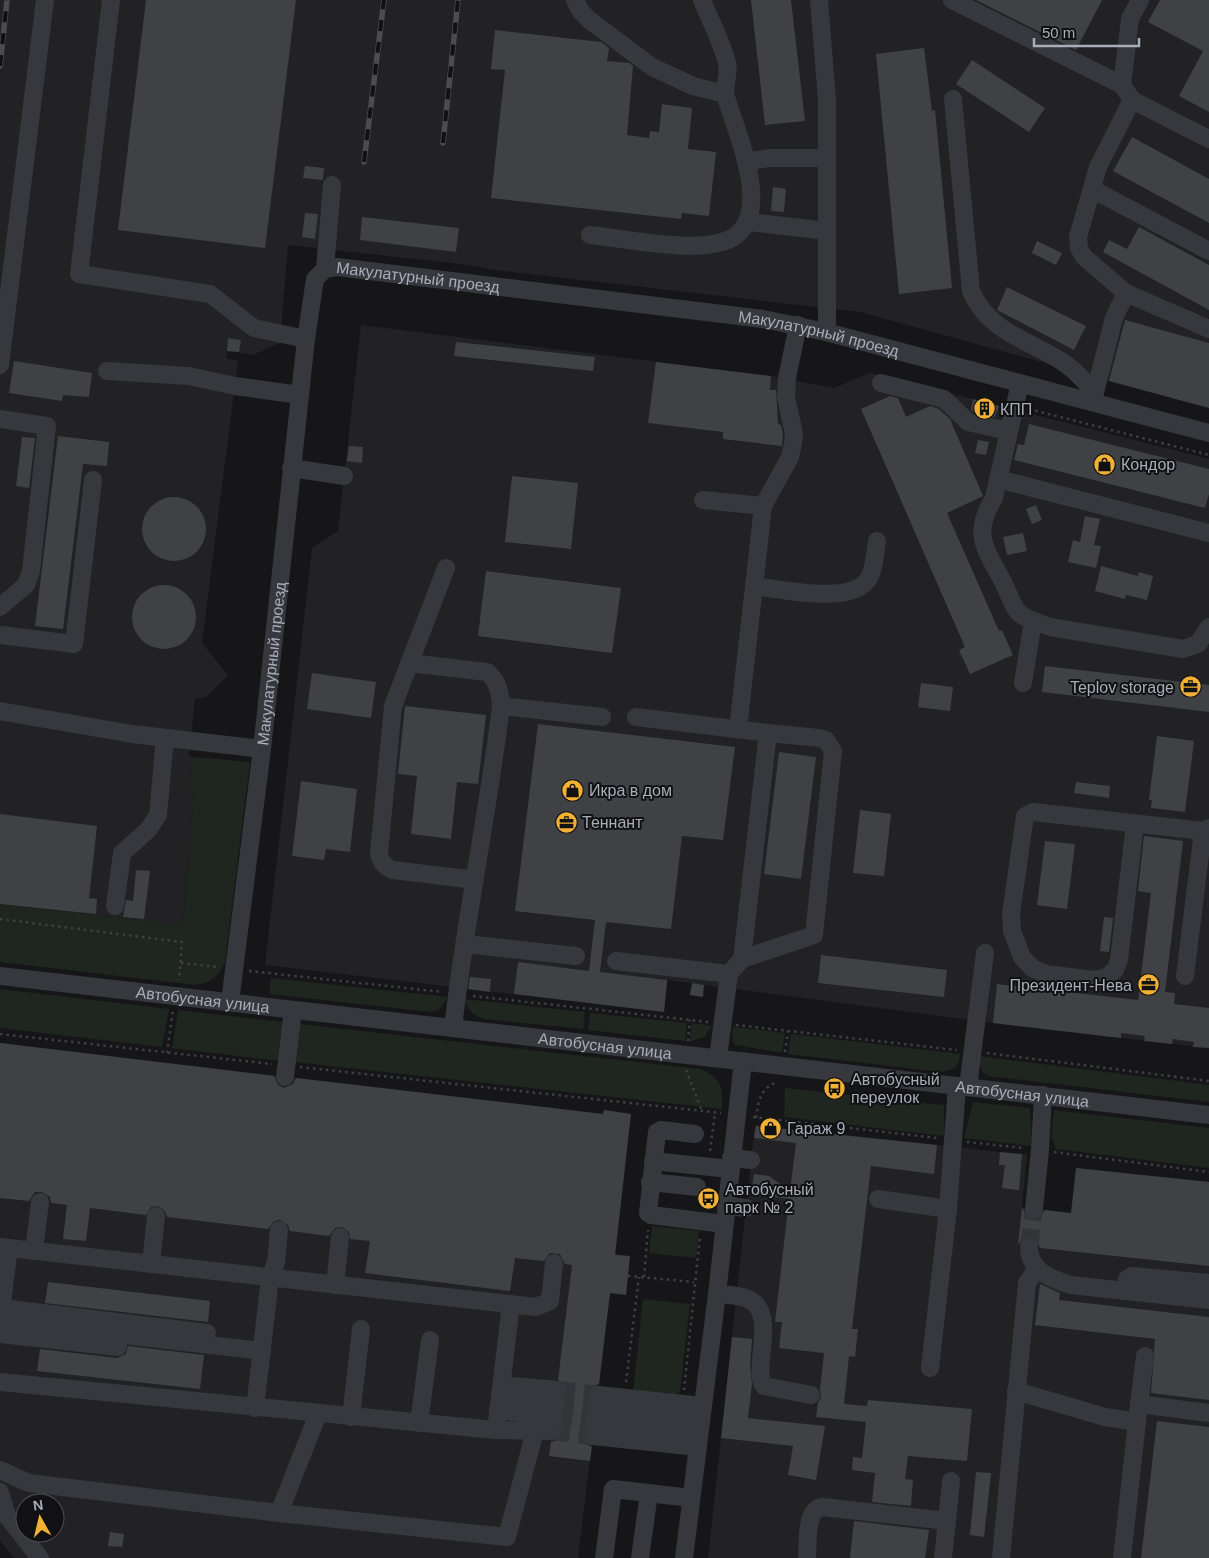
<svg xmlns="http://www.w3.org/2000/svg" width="1209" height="1558" font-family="Helvetica,sans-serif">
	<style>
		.built { fill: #222225; fill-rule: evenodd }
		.green { fill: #1e261f }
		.building { fill: #404145 }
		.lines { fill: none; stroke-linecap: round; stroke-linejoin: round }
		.minor-tunnel { stroke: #333438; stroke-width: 18; stroke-dasharray: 18 9; stroke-linecap: butt }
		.path { stroke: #3d3f44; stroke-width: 2.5; stroke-dasharray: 2.5 4; stroke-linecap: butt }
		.minor { stroke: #37383d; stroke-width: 18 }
		.rail-casing { stroke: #4a4c52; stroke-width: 5.5 }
		.rail { stroke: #111113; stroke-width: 4; stroke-dasharray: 11; stroke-linecap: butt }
		.labels { text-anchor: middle; stroke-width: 4; stroke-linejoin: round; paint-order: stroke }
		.street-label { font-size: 16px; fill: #a8adb8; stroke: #111113 }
		.poi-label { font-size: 16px; fill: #a8adb8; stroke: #111113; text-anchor: start }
	</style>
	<rect width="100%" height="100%" fill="#161618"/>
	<path class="built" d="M0,0h1209v408l-349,-96 -366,-42 -25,-5 -181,-20 -8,98 -27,12 -26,-4 -1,7 12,3 -36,282 26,32 -23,23 -10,1 -6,57 4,1 -4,34 5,1 -11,133 -183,-21z
		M361,325l410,51 63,12 36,-15 339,86v589l-216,-25 -325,-43 -4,32 -399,-47 47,-417 26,-17z
		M0,1043l603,71 1,-4 27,4 -16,140 15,2 -2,20 -18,17 -32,265h-564l-14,-18zM25,1503h30v30h-30z
		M755,1125l272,30 -5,53 49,5 5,-45 133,14v376h-501z"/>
	<path class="green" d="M193,757l57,5 -25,200c-6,14 -14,21 -30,23l-195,-23v-58l183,21 11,-133 -5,-1z
		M271,978l177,19 -9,13 -8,2 -162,-18z
		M0,989l169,20 -7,38 -162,-19z
		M464,999l121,13 -2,17 -99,-10c-11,-4 -16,-8 -20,-20z
		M178,1010l105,12 -4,39 -107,-13z
		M590,1013l97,10 -2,18 -97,-11z
		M692,1023l20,3 -8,11 -15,5z
		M299,1024l401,45c22,9 23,18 22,40l-428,-47z
		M733,1027l52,6 -3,20 -47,-8 -3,-5z
		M791,1034l170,20 -5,14 -15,4 -153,-18z
		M979,1056l230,29v17l-221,-26 -7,-5z
		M785,1088l159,17v31l-160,-19z
		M973,1102l57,6 2,38 -68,-8z
		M1054,1110l155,18v40l-153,-19 -5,-13z
		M652,1226l47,5 -3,27 -47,-5z
		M643,1299l47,5 -10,88 -8,4 -39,-4z"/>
	<path class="building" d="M146,0h150l-31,248 -147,-18z
		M751,0h40l14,121 -40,4z
		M976,0h126l-26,50z
		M1160,0h49v112l-30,-16 24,-45 -55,-29z
		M495,30l106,12 8,6 -2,13 22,2 4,3 -6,69 22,3 1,-7 9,1 3,-28 30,4 -4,41 28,3 -7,64 -27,-3 -1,6 -190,-21 14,-128 -14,-1z
		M924,48l8,63 3,-1 17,178 -53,6 -23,-240z
		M972,60l73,48 -16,24 -73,-48z
		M1132,137l77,42v44l-96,-52z
		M305,166l19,2 -1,12 -20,-2z
		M773,187l13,2 -2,23 -13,-1z
		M305,213l13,1 -3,25 -13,-2z
		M362,217l97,11 -3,24 -96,-12z
		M1139,227l70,38v45l-106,-58 6,-12 18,9z
		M1037,241l25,12 -6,12 -24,-12z
		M1007,287l79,39 -12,24 -77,-40z
		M1125,320l84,23v65l-100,-27z
		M228,338l13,2 -2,12 -12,-1z
		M456,342l139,15 -2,14 -139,-15z
		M14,361l78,12 -3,24 -26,-2 -1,6 -53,-8z
		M656,362l115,14 -1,14h6l2,34 3,1 2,10 -1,11 -59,-7v-7l-75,-9z
		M890,396l8,2 8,19 24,-11 9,3 11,10 33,77 -36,17 52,118 3,-1 11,25 -43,19 -11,-24 6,-3 -104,-238z
		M973,399l26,7 -4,11 -22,-5 -2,-2z
		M1029,424l180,45v25l-4,14 -191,-48 4,-16 6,1z
		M58,436l51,6 -2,24 -24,-2 -20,165 -28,-3z
		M22,437l13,1 -6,50 -13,-2z
		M978,440l11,2 -3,13 -11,-2z
		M349,446l14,1 -1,16 -15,-2z
		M512,476l66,7 -7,66 -66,-7z
		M142 529a32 32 0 1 1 64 0a32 32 0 1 1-64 0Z
		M1036,505l6,15 -10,4 -6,-15z
		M1085,516l15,3 -6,26 7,1 -5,22 -28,-6 5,-22 7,2z
		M1023,533l4,18 -20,4 -4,-18z
		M1101,566l37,10 1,-4 14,4 -6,24 -21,-5 -1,4 -30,-8z
		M486,571l135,17 -9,65 -134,-17z
		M132 617a32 32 0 1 1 64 0a32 32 0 1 1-64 0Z
		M1045,666l164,19v27l-167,-20z
		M312,673l64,9 -5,36 -64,-9z
		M921,683l32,4 -3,24 -32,-4z
		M405,706l81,9 -8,69 -21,-2 -6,57 -40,-5 6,-58 -19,-2z
		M538,724l197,23 -12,93 -41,-4 -11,93 -65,-7 -6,50 67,8 -3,32 -150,-18 4,-32 71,9 6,-51 -80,-9z
		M1157,736l37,5 -9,71 -34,-4 1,-8h-3z
		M779,752l37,5 -15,122 -37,-5z
		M301,781l56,8 -7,63 -24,-3 -2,11 -32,-4z
		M1076,782l34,4 -1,12 -35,-5z
		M860,810l31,4 -7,62 -31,-3z
		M0,814l97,12 -8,72 8,1 -1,15 -96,-10z
		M1144,836l39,5 -18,151 10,1 -1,11 35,4v40l-16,-1 1,-5 -21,-3 -1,5 -28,-3 1,-5 -24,-3v5l-128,-15 4,-39 141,16 13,-107 -13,-2z
		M1045,841l30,3 -8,65 -30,-4z
		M136,870l14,1 -6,48 -21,-2 3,-17 7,1z
		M1104,917l9,1 -4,34 -9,-1z
		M821,955l126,15 -3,27 -126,-14z
		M470,977l21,2 -1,13 -22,-3z
		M692,983l12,2 -1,12 -13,-2z
		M0,1043l274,33 4,9 6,3 9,-4 3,-6 307,36 1,-4 27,4 -16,141 15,1 -4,39 -16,-2 -11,91 -6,2 -5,7 2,8 -6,19 3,8 -5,7 4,9 6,3 -2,14 -41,-5 2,-14 7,-2 5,-8 -2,-7 3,-6 -1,-7 4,-7 -3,-7 4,-8 -2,-5 -8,-5 14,-115 -7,-1 -5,-10 -10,-1 -6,8 -29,-3 -5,33 -145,-18 5,-32 -20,-2 -1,-7 -7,-5 -7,1 -6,8 -39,-5 -2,-6 -8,-5 -6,1 -6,8 -101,-12 -2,-6 -7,-5 -7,1 -5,8 -56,-7 -4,33 -23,-2 4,-34 -16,-2 -1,-6 -8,-5h-7l-6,9 -29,-3z
		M756,1126l181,19 -3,29 -63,-8 -19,163h6l-3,28 -6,-1 -5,48 23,2 1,-6 104,9 -5,52 -59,-5 -3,23 8,1 -2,26 -39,-4 3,-29 -23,-3 1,-13 9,1 4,-36 -50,-5 2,-14 3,-6 -1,-8 4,-36 -45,-5 3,-26h-7l14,-123 -38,-5 3,-20 15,2 21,15 6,-48 -42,-5z
		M1000,1152l22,2 -3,36 -17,-2 3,-23h-6z
		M1076,1168l133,14v84l-169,-18 -3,-8 -9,-4 -6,3 -4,6 4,-38 5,10 5,2 7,-1 6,-8 26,3z
		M48,1282l162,19 -2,21 -163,-19z
		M1040,1284l20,9 -1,7 150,17v83l-58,-7 4,-54 -120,-14z
		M732,1337l20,2 -2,28 2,17 -4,34 77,8 -9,54 -28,-5 5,-29 -72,-8z
		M128,1346l76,9 -4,34 -163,-18 3,-22 77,9 9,-4z
		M1157,1421l52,6v131h-68z
		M976,1472l15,1 -7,64 -14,-2z
		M854,1521l75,9 -4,28h-75z
		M110,1532l14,2 -2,13 -14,-1z"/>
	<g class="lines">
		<path class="minor-tunnel" d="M1029,1247l5,-38
			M557,1390l41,5
			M556,1404l41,5
			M554,1417l41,4
			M552,1431l41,5"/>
		<path class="path" d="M1029,409l180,46
			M0,919l182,23 -3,38
			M181,963l38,4
			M249,971l194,21
			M473,996l236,26
			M736,1025l221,25
			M0,1034l272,30
			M688,1041l2,-21
			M785,1052l3,-21
			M167,1053l6,-43
			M987,1053l222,28
			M300,1067l421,46
			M686,1070l16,41
			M753,1117l184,21
			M756,1118c2,-17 5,-31 22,-36
			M967,1142l57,6
			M710,1151l5,-38
			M1054,1152l155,20
			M628,1276l66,6
			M644,1277l4,-47
			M626,1382l13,-105
			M684,1390l16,-154"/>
		<g class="minor">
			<path d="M111,0l-32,274 131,20 44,34 52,11"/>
			<path d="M575,0l5,10 8,9 64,48 41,19 32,8"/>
			<path d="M819,0l8,100v223l-1,9"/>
			<path d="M952,0l170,85"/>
			<path d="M1140,0l-10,19 -8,66 10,15 -34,67 -20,70 1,11 5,9 42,36 83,36"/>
			<path d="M953,99l18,192c20,45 60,48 96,74 11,8 19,18 28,28"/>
			<path d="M1132,100l77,39"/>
			<path d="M746,162l23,-4h57"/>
			<path d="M1092,189l117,62"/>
			<path d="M749,222l78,9"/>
			<path d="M590,235c37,4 111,20 142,3 42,-24 4,-106 -6,-141 -3,-11 4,-23 1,-34 -5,-21 -17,-43 -25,-63"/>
			<path d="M325,269l7,-84"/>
			<path d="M0,365l45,-365"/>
			<path d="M107,371l82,5 46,10 65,9"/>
			<path d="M881,383l63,16 24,23 40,9"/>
			<path d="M1020,383l-26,115c-23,37 -8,51 10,86 4,8 8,21 14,28 8,8 22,11 32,15l133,22 15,-5 11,-17"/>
			<path d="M1093,400l21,-82 12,-25"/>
			<path d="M0,419l47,7 -16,145 -5,14 -26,22"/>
			<path d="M291,468l53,8"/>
			<path d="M998,479l211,54"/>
			<path d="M703,500l60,6"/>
			<path d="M446,568l-53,138 -14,147c2,10 5,13 14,17l82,10"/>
			<path d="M754,586c27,3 99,20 115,-8 6,-10 6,-26 8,-37"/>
			<path d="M0,635l74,9 19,-164"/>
			<path d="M409,663l78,9c11,9 13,20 14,34"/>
			<path d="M1023,683l10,-62"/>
			<path d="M0,711l132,23 130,15"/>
			<path d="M636,717l132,16 -26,226 -13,15"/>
			<path d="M738,729l25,-223 27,-49 3,-13 1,-10 -8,-37 1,-19 11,-53"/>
			<path d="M1135,824l-16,136 -4,10 -9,8 -12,2 -48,-6 -14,-6 -10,-11 -10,-26 -1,-17 14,-98 8,-4 170,19"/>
			<path d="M115,906l7,-53 27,-24 9,-14 7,-77"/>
			<path d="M465,944l111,12"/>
			<path d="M742,959l72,-24 19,-184 -7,-11 -7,-2 -51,-5"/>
			<path d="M616,961l113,13 -11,84"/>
			<path id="s1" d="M0,976l1209,139"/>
			<path d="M1185,976l18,-145 6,-3"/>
			<path id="s2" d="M230,1002l32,-253 44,-410 9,-60 10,-10 12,-2 426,52 63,13 383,101"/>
			<path d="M453,1028c12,-108 35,-214 48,-322l101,11"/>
			<path d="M285,1077l8,-67"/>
			<path d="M968,1087l17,-134"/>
			<path d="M695,1134l-34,-4 -4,2 -9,81 3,2 73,9"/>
			<path d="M731,1158l20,2"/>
			<path d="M653,1161l77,8"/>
			<path d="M650,1182l47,5"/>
			<path d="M878,1199l70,10"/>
			<path d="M726,1206l20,2"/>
			<path d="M1034,1209l6,-59 3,-55"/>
			<path d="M0,1247l536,60 14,-6 4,-38"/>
			<path d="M1029,1247c0,24 22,32 42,38l138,15"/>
			<path d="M34,1251l6,-49"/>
			<path d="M151,1264l5,-48"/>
			<path d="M335,1285l5,-48"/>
			<path d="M1125,1291l2,-12 5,-3 77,7"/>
			<path d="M717,1294c10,1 22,1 31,5 31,13 3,72 16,87l47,9"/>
			<path d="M2,1308l205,25"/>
			<path d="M0,1318l9,-70"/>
			<path d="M0,1321l262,30"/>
			<path d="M0,1334l118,13"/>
			<path d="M930,1368l18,-159 9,-123"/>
			<path d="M0,1382l496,48 56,1"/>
			<path d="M502,1385l55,5"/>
			<path d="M1016,1391l89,26 32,5"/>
			<path d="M598,1395l105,11"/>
			<path d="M500,1397l56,7"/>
			<path d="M1139,1404l6,-48"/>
			<path d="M255,1408l15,-130 6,-16 3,-32"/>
			<path d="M597,1409l104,12"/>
			<path d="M498,1410l56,7"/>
			<path d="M351,1417l10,-88"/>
			<path d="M595,1421l104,12"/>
			<path d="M419,1423l11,-83"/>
			<path d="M496,1430l15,-126"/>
			<path d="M593,1436l105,11"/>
			<path d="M0,1470l29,13 250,30 39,-99"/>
			<path d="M0,1492l7,24 33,42"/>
			<path d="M279,1513l228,24 28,-106"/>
			<path d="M947,1521l4,-40"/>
			<path d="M604,1558l9,-69 78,9"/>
			<path d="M640,1558l9,-65"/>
			<path d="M684,1558l33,-264 26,-233"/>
			<path d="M807,1558c1,-14 -2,-50 16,-51l124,14 -4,37"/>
			<path d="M1001,1558l26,-275 10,-14"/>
			<path d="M1122,1558l17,-154 70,9"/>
		</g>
		<defs>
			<path id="rail" d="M0,66l7,-66
				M443,143l15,-143
				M364,162l20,-162"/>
		</defs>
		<use href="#rail" class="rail-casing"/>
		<use href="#rail" class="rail"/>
	</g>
	<defs>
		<symbol id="building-disc" viewBox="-11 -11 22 22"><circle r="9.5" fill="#f2b134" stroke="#111113"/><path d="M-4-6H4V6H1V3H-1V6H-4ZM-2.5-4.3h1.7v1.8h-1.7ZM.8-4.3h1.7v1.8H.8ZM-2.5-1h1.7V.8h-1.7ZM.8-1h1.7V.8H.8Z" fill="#111"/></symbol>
		<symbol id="shop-disc" viewBox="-11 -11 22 22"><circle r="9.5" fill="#f2b134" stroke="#111113"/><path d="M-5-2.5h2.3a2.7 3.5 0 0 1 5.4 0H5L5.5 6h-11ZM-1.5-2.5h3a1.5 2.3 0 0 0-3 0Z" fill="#111"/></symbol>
		<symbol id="office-disc" viewBox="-11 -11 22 22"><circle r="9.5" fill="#f2b134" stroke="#111113"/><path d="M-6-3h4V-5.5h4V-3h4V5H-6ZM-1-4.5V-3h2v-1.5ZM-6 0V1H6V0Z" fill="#111"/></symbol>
		<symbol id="bus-disc" viewBox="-11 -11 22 22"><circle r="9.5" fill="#f2b134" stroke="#111113"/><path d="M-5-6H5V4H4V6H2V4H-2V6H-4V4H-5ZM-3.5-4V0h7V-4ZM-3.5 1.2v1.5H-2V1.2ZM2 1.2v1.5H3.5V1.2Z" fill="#111"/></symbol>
	</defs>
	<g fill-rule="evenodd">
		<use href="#building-disc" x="972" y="396" width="25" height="25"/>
		<use href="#shop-disc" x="1092" y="452" width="25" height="25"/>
		<use href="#office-disc" x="1178" y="674" width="25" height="25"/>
		<use href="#shop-disc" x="560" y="778" width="25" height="25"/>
		<use href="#office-disc" x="554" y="810" width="25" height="25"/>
		<use href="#office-disc" x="1136" y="972" width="25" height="25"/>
		<use href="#bus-disc" x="822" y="1076" width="25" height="25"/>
		<use href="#shop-disc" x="758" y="1116" width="25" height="25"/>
		<use href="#bus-disc" x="696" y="1186" width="25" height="25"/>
	</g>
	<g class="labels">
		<g class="street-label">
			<text dy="6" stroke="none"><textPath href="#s2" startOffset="836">Макулатурный проезд</textPath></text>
			<text dy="6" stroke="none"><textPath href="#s2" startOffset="1241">Макулатурный проезд</textPath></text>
			<text dy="6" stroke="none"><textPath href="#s2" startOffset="341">Макулатурный проезд</textPath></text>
			<text dy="6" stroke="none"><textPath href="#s1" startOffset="204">Автобусная улица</textPath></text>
			<text dy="6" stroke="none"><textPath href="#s1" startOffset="609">Автобусная улица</textPath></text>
			<text dy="6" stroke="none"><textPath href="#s1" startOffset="1029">Автобусная улица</textPath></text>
		</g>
		<g class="poi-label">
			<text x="1000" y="415">КПП</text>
			<text x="1121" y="470">Кондор</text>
			<text x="1174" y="693" text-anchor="end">Teplov storage</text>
			<text x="589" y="796">Икра в дом</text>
			<text x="582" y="828">Теннант</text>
			<text x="1132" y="991" text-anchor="end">Президент-Нева</text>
			<text x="851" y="1085">Автобусный<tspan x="851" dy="18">переулок</tspan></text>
			<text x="787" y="1134">Гараж 9</text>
			<text x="725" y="1195">Автобусный<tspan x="725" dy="18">парк № 2</tspan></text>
		</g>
	</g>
	<g transform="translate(40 1518) rotate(352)"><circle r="24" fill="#111113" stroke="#4d4f55"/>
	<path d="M0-4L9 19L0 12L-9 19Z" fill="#f2b134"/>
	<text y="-8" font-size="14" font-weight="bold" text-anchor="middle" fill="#a8adb8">N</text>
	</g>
	<path d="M1034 38v8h105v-8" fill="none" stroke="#a8adb8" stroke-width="2.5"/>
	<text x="1042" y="38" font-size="15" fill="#a8adb8" stroke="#111113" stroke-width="4" paint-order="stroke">50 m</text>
</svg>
